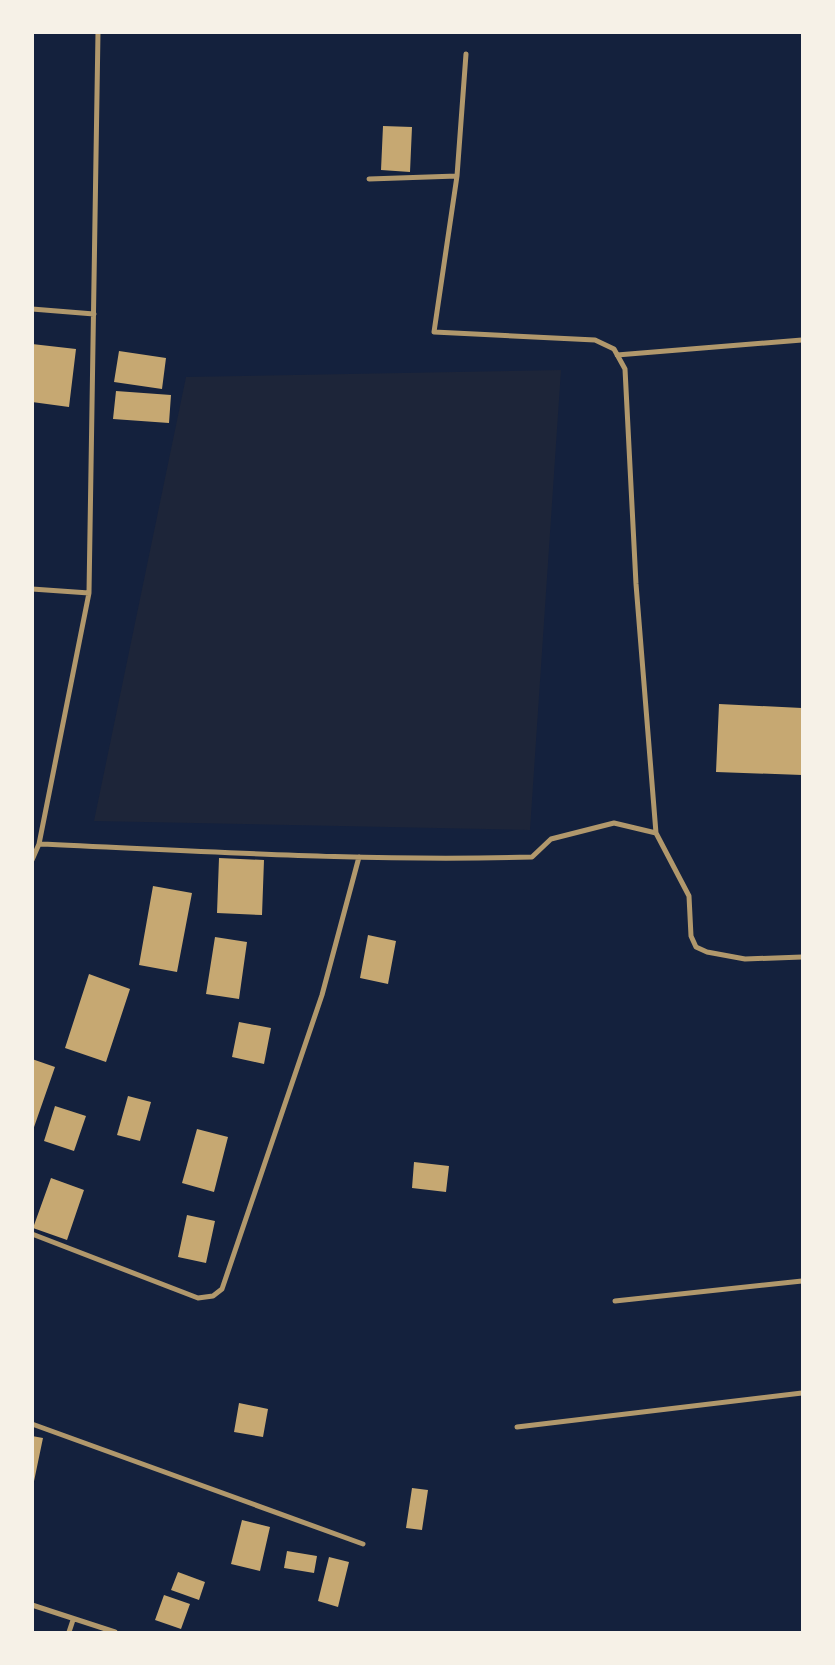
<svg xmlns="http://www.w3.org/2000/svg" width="835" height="1665" font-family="Arial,sans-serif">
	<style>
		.green { fill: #1d2539 }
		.building { fill: #c6a872 }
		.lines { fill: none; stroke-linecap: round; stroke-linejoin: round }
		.minor { stroke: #b1986c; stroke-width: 5 }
	</style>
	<rect width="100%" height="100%" fill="#14213d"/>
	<path class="green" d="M561,370l-31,460 -436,-9 92,-444z"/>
	<path class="building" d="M383,126l29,1 -2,45 -29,-2z
		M32,344l44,5 -7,58 -37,-5z
		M119,351l47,7 -4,31 -48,-7z
		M116,391l55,4 -2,28 -56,-4z
		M719,704l83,4v67l-86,-3z
		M219,858l45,2 -2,55 -45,-2z
		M153,886l39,7 -15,79 -38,-7z
		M368,935l28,6 -8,43 -28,-6z
		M215,937l32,5 -8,57 -33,-5z
		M89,974l41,15 -24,73 -41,-14z
		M239,1022l32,6 -7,36 -32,-7z
		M32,1059l23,8 -22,63h-1z
		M128,1096l23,6 -11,39 -23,-6z
		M55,1106l31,10 -12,35 -30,-10z
		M197,1129l31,8 -14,55 -32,-9z
		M414,1162l35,4 -3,26 -34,-4z
		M51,1178l33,12 -17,50 -34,-12z
		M187,1215l28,6 -9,42 -28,-6z
		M239,1403l29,6 -5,28 -29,-5z
		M32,1436l11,2 -10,48h-1z
		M412,1488l16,2 -6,40 -16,-2z
		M242,1520l28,7 -10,44 -29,-7z
		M287,1551l30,5 -3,17 -30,-5z
		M329,1557l20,5 -11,45 -20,-6z
		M178,1572l27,10 -6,18 -28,-10z
		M164,1595l26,9 -9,25 -26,-9z"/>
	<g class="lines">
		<path class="minor" d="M457,176l-23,156 161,8 19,9 11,20 11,215 20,249
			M369,179l88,-3 9,-122
			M32,309l62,5
			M617,355l185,-15
			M32,589l57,4
			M39,844c164,7 329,18 493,13l19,-18 63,-16 42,10 33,63 2,40 5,11 11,5 38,7 57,-2
			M32,860l7,-16 50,-251 9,-561
			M32,1234l166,64 15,-2 9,-7 100,-294 37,-138
			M615,1301l187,-20
			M32,1424l331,120
			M517,1427l285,-34
			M32,1605l83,27
			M69,1632l4,-12"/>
	</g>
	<rect width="835" height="1665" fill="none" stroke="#f6f1e7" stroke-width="68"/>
</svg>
